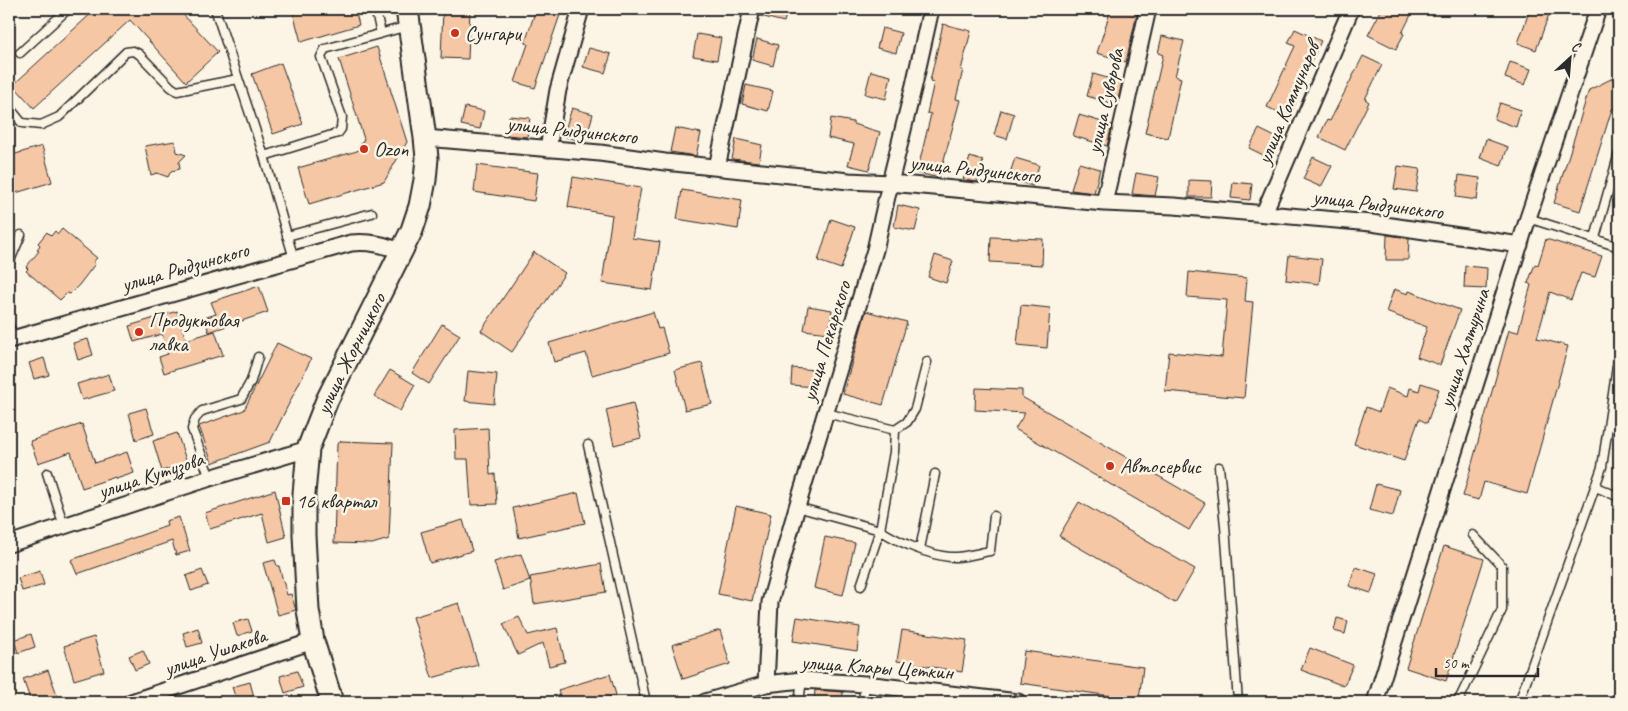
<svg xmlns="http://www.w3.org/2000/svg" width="1628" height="711" font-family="Caveat,sans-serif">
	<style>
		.building { fill: #f6c7a5; stroke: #2b2b2b }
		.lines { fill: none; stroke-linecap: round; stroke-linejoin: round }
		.lane-casing { stroke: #2b2b2b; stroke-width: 11 }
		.street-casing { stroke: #2b2b2b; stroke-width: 19 }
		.secondary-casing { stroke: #2b2b2b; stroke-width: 25 }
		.lane { stroke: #fcf5e5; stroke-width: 8 }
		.street { stroke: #fcf5e5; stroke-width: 15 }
		.secondary { stroke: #fcf5e5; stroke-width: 21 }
		.poi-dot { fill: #c8321e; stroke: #fcf5e5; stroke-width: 2 }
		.labels { text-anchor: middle; stroke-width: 5; stroke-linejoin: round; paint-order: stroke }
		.poi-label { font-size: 21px; fill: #2b2b2b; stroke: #fcf5e5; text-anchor: start }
		.street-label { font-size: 21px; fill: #2b2b2b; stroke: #fcf5e5 }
	</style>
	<rect width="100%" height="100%" fill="#fcf5e5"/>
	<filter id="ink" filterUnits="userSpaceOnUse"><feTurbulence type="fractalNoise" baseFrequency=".02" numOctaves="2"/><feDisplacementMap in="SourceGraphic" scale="10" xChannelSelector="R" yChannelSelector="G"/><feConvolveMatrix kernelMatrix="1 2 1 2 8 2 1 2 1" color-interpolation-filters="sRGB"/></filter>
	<g filter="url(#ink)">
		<path class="building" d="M96,9h82l40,43 -32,30 -56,-62 -96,88 -21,-23z
			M292,9h63l4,16 -58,17z
			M443,9h27l-2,50 -27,-1z
			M536,9h26l-27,79 -20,-6 13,-38 -3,-1z
			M761,9h27l-4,13 -24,-6z
			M1111,9h27l-12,53 -29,-9z
			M1382,9h32l-12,24 2,1 -8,15 -28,-14z
			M1530,9h21l-15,41 -18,-7z
			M943,24l28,7 -10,39h2l-7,29 4,1 -21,78 -22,-5 14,-59 -4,-1 7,-31 -4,-1z
			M882,28l19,5 -5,20 -19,-5z
			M1295,29l26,12 -15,31 1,1 -13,28 2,1 -7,15 -22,-10 28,-61 -7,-3z
			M697,34l24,4 -4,22 -24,-4z
			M1162,36l22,5 -9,35 6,2 -13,60 -23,-5 18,-78 -5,-2z
			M757,39l21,6 -5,21 -21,-6z
			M377,47l30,95 -23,40 -75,22 -11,-36 59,-17 7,-12 -25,-80z
			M589,48l22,6 -6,19 -22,-6z
			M1363,56l19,9 -17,34 4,3 -24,48 -26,-13 8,-17 3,1z
			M1510,62l21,7 -6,16 -20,-7z
			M281,63l22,61 -30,10 -21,-60z
			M871,71l20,5 -5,23 -21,-5z
			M1093,74l29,8 -5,23 -30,-9z
			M1619,75v30l-7,4 -32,102 -26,-8 35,-113z
			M746,85l27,6 -5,20 -26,-7z
			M1500,103l21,7 -5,17 -22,-8z
			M465,107l19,4 -4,18 -19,-4z
			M572,108l21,6 -8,28 -22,-6z
			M1001,110l13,4 -7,25 -13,-4z
			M1079,115l33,10 -5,21 -34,-10z
			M509,116l21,2 -3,19 -20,-2z
			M831,118l22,4v2l27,8 -11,38 -21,-5 6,-21 -26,-6z
			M675,128l26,5 -5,23 -26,-4z
			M1259,129l20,10 -10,19 -20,-10z
			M736,139l26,6 -3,17 -27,-3z
			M1486,139l22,8 -7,19 -21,-8z
			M175,141l2,11 9,3 -7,7 1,7 -9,2 -3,6 -11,-4 -6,2 -6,-29z
			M42,146l10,36 -43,13v-39z
			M970,157l13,4 -6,21 -14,-2z
			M1313,157l19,9 -11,21 -18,-8z
			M1015,158l24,7 -6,21 -25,-7z
			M1079,163l21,6 -6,24 -23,-3z
			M477,165l61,8 -4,28 -60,-9z
			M1398,166l22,3 -4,23 -22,-3z
			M1136,173l23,4 -4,19 -23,-2z
			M1459,175l21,3 -3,22 -21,-3z
			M573,177l68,11 -9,50 28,4 -8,48 -50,-7 10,-68 -44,-8z
			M1189,180l23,1 -1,16h-22z
			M1233,182l19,2 -2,16 -19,-2z
			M682,190l60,10 -4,29 -61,-10z
			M898,205l22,5 -5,21 -21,-4z
			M831,219l24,8 -14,42 -23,-8z
			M62,229l35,29 -4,4 2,2 -16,21 -9,9 -3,-1 -7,7 -34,-29 2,-2 -2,-2 13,-16 -2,-1 3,-5 -2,-2 9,-11 4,4 4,-5 3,3z
			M1387,235l22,3 -1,22h-22z
			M991,237l52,2 -1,26 -52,-3z
			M1546,239l56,17 -7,21 -14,-4 -10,27 -21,-8 -13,46 31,8 -41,148 -43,-12 -5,18 -16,-4 46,-166 9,2 13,-47 -3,-2 7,-19 3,1z
			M534,252l31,21 -53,79 -31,-21z
			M935,255l18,6 -7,22 -18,-6z
			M1289,255l33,4 -3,25 -33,-4z
			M1465,266l22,2 -1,21 -22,-1z
			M1189,272l58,6 -2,23 8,1 -9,96 -79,-7 4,-39 53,5 5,-57 -40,-3z
			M259,286l9,26 -59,20 -5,-14 12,-4 -5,-12z
			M1394,289l14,5 1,-3 51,19 -20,55 -23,-8 10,-30 -41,-15z
			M1021,305l29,3 -3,40 -30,-3z
			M808,306l24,4 -3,23 -25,-3z
			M177,311l9,29 29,-9 8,24 -59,18 -5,-16 9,-3 -6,-20 -28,8 -5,-16z
			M866,311l41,11 -24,83 -40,-11z
			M653,312l5,17 4,-1 7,25 -77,22 -6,-22 -32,9 -5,-19z
			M442,324l18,11 -31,49 -17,-11z
			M88,339l5,16 -15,5 -5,-17z
			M277,343l34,16 -41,83 -58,21 -13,-37 45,-16z
			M44,358l5,17 -15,4 -5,-16z
			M702,363l10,41 -27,6 -10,-40z
			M792,368l23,2 -1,17 -23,-2z
			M390,370l25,15 -15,26 -26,-15z
			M468,371l29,3 -3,30 -29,-3z
			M109,374l5,17 -32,9 -5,-16z
			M1421,383l18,6 -12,34 -8,-4 -15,42 -50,-17 12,-37 13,5 8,-24 21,8 2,-8 9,3z
			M976,388l46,2v7l183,106 -16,27 -174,-101 10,-16 -50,-3z
			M633,403l8,35 -27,7 -8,-35z
			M146,408l8,26 -18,6 -7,-27z
			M82,424l13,39 32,-11 7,21 -18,6 -1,-2 -33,11 -11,-36 -33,11 -8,-22z
			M488,428l2,47 5,-1 2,30 -26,1 -3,-46h-12l-1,-29z
			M177,433l10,30 -25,8 -9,-30z
			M341,441l52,2 -4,96 -17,5 -38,-1 3,-99z
			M1376,484l24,6 -7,26 -24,-6z
			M275,490l11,47 -17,5 -7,-29 -52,16 -5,-16z
			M578,493l7,30 -66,15 -6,-30z
			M1079,502l116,67 -20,34 -116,-67z
			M736,506l35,8 -19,87 -34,-7z
			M179,517l11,34 -14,4 -4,-14 -95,33 -6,-14 96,-34 -1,-5z
			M463,520l9,31 -42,12 -9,-31z
			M825,537l30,6 -12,52 -29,-7z
			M1444,546l40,13 -38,122 -40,-13z
			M521,554l9,27 -27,9 -9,-28z
			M275,560l2,6h2l8,29 4,-1 4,13 1,3 -18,5 -15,-52z
			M601,564l5,28 -72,12 -4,-27z
			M1356,567l21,7 -6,19 -22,-7z
			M202,570l6,15 -17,6 -5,-15z
			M40,571l4,14 -22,6 -4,-13z
			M459,603l19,62 -46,13 -19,-61z
			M519,617l9,18 29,-7 8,34 -16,4 -6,-23 -25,12 -15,-31z
			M797,617l63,10 -3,24 -64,-10z
			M1337,618l11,3 -3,13 -11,-3z
			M248,619l4,12 -15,5 -4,-13z
			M198,628l4,15 -15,4 -4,-14z
			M720,630l10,34 -47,15 -11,-34z
			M902,630l65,10 -5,32 -65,-11z
			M31,634l4,13 -17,6 -4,-13z
			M94,637l10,34 -30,9 -10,-34z
			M1310,648l43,17 -9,21 -43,-16z
			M143,650l6,14 -14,6 -6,-14z
			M1024,651l119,16 -4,33 -119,-17z
			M48,670l11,30 -7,2h-21l-8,-23z
			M297,671l6,16 -18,6 -5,-17z
			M610,674l6,21 -24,7h-31l-3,-12z
			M250,682l4,15 -17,5 -5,-15z
			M815,690l28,2 -1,10h-28z"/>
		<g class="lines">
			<defs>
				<path id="lane" d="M215,9l49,147 30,103
					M375,9l6,24
					M20,53l48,-44
					M9,107l13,16 19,2 18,-8 67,-65 7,-1 6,3 32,33 6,4 61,-12
					M264,156l74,-23 3,-4 1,-12 -21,-60 4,-8 83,-23
					M1528,218l91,29
					M287,236l85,-23
					M1595,238l24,-85
					M9,263l12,-28
					M9,325l5,14
					M895,430l12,-8 8,-13 12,-47
					M588,445l58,257
					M1219,467l6,59 13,176
					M47,473l17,53
					M210,478l-18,-49 3,-10 7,-8 39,-12 10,-18 7,-24
					M1596,487l23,10
					M797,507l83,23 14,-78 1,-22 -69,-17
					M920,549l15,-75
					M861,586l19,-56c18,12 49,25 70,27 12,1 28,-4 40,-6l4,-35
					M799,702l3,-22
					M863,702l2,-18
					M1458,702l44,-92v-44l-29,-31
					M1519,702l83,-235 17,-114"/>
				<path id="street" d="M425,138l175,15 65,9 184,19 41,2 214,20 70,3 197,17 149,22
					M548,149l10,-59 23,-81
					M717,167l35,-158
					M1104,203l44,-194
					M1264,213l87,-204
					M9,340l342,-97c19,-2 34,2 52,9
					M9,544l201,-66 98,-29
					M766,684l4,-82 27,-95 78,-257 15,-67 24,-98 17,-76
					M131,702l182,-61
					M705,702l61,-18 36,-4 63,4 153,18
					M1375,702l153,-484 70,-209"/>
				<g id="secondary">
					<path id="s1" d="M332,702l-19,-61 -5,-31 -4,-75v-41l4,-45 19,-49 85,-170 8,-24 5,-26 2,-22 -2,-20 -18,-129"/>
				</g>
			</defs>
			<use href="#lane" class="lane-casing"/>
			<use href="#street" class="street-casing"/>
			<use href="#secondary" class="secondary-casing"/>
			<use href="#lane" class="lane"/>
			<use href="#street" class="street"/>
			<use href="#secondary" class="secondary"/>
		</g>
	</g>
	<g class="poi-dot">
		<circle cx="455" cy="33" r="5"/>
		<circle cx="364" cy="149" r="5"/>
		<circle cx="139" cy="332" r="5"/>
		<circle cx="1110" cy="466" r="5"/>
		<rect x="281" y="496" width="10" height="10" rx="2.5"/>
	</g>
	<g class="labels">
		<g class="poi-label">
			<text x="465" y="40">Сунгари</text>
			<text x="374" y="156">Ozon</text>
			<text x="149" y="327">Продуктовая<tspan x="149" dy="24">лавка</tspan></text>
			<text x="1120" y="473">Автосервис</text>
			<text x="296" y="508">16 квартал</text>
		</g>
		<g class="street-label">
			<text transform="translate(1105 101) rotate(-77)" y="7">улица Суворова</text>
			<text transform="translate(1288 103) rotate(-67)" y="7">улица Коммунаров</text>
			<text transform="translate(572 130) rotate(6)" y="7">улица Рыдзинского</text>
			<text transform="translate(975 169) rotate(6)" y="7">улица Рыдзинского</text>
			<text transform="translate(1378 204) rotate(7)" y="7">улица Рыдзинского</text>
			<text transform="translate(185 267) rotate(-16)" y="7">улица Рыдзинского</text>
			<text transform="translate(826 341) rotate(-73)" y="7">улица Пекарского</text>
			<text transform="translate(1464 348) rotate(-72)" y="7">улица Халтурина</text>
			<text dy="7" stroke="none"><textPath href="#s1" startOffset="361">улица Жорницкого</textPath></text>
			<text transform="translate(151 475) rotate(-18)" y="7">улица Кутузова</text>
			<text transform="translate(215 652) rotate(-19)" y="7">улица Ушакова</text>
			<text transform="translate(877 667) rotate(4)" y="7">улица Клары Цеткин</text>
		</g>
	</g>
	<rect width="1628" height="711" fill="none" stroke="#fcf5e5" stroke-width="30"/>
	<rect x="15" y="15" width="1598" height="681" fill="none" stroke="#2b2b2b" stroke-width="2" filter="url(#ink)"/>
	<g transform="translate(1570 58) rotate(26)" stroke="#fcf5e5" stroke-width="4" paint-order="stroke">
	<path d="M0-4L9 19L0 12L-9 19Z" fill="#2b2b2b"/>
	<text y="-8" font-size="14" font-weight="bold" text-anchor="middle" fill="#2b2b2b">С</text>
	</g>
	<path d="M1436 668v8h102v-8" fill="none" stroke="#2b2b2b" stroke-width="2.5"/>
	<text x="1443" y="668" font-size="15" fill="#2b2b2b" stroke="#fcf5e5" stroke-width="4" paint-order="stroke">50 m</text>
</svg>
